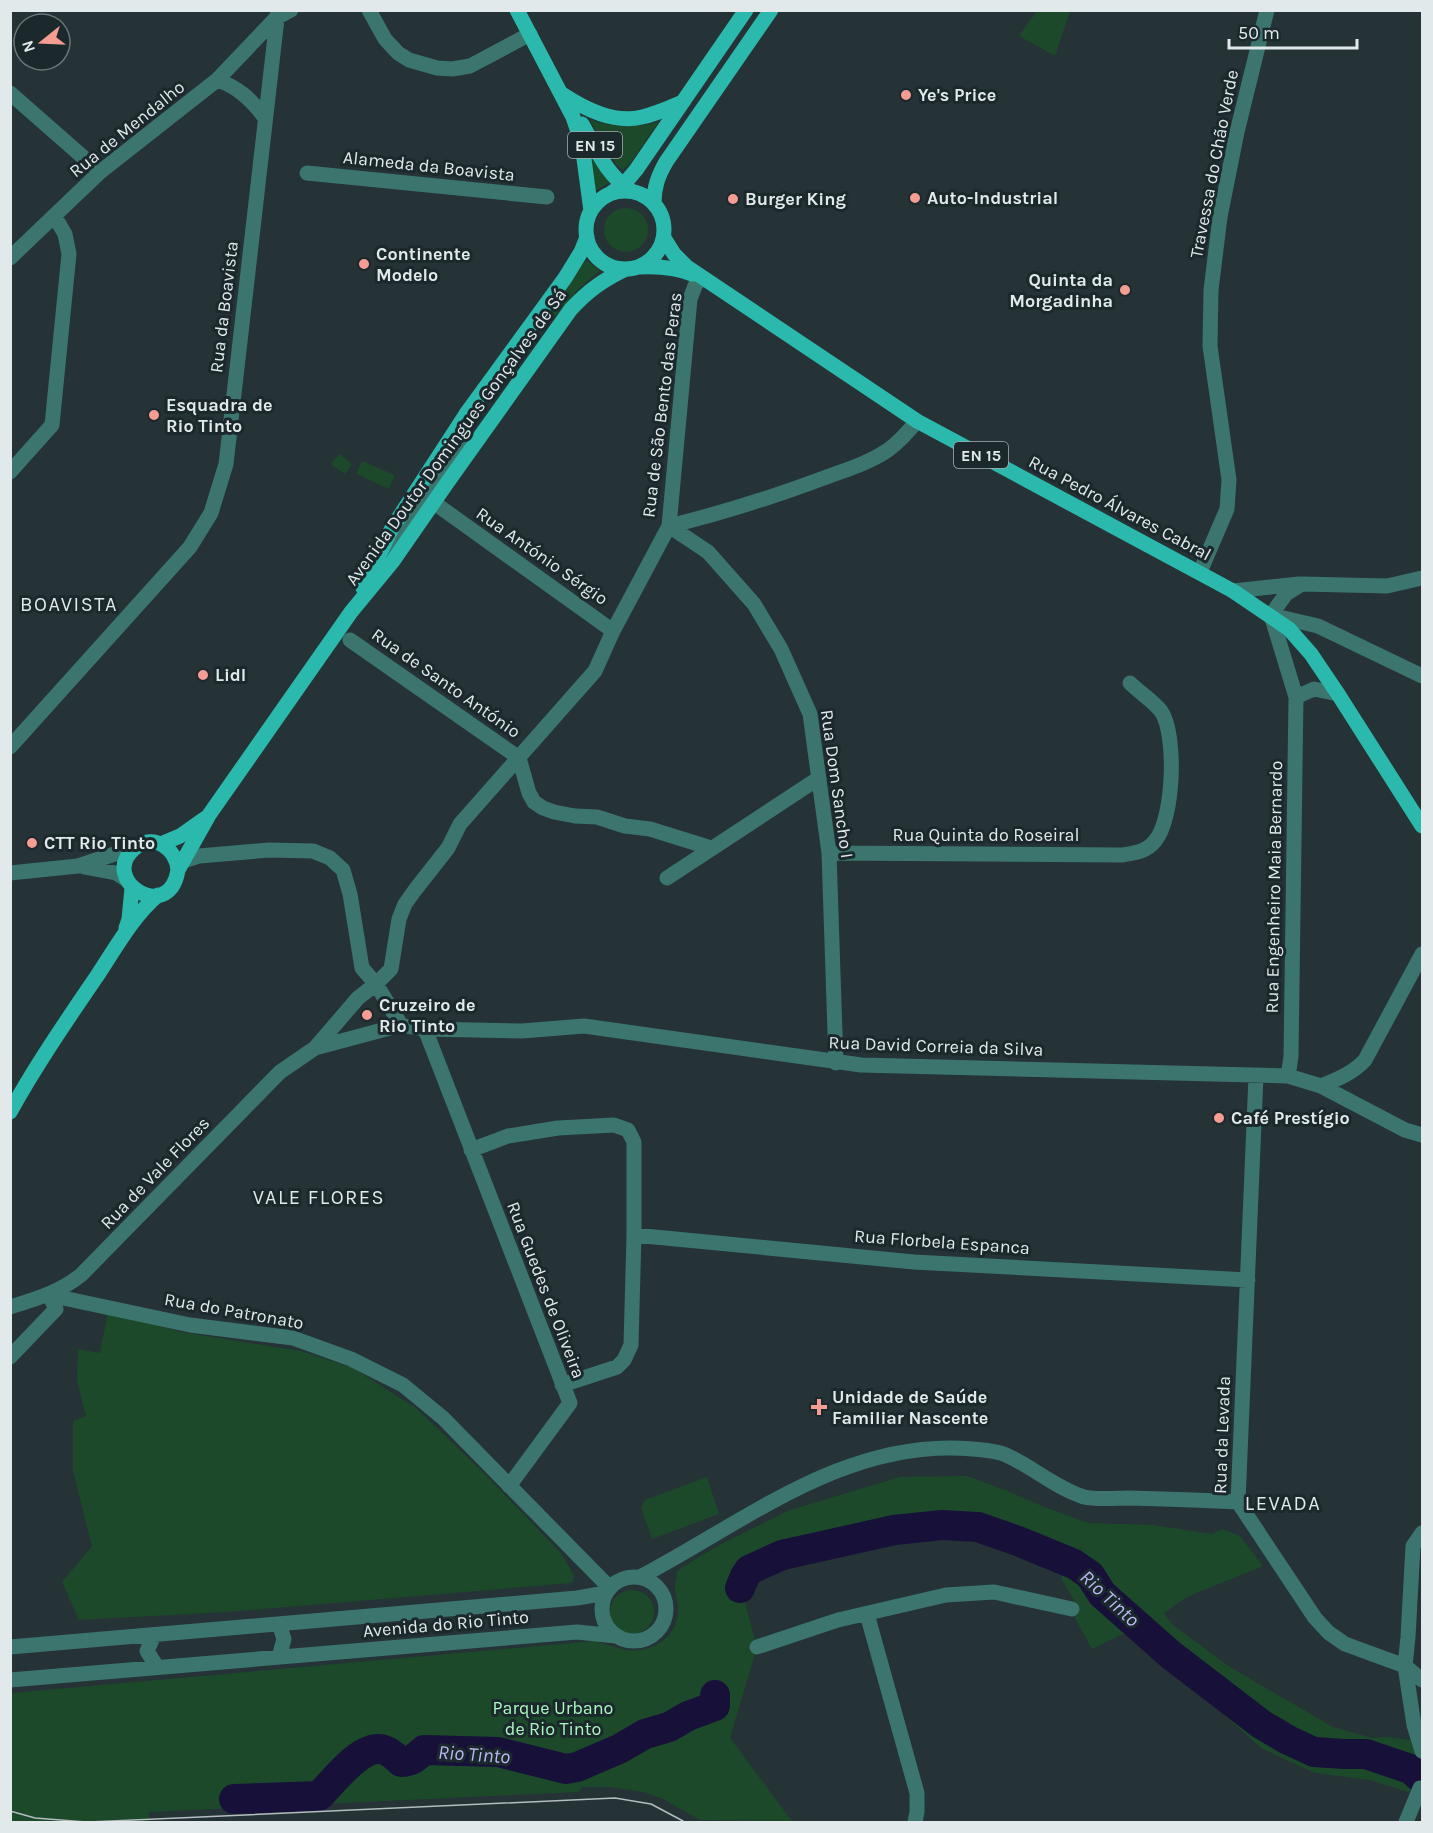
<svg xmlns="http://www.w3.org/2000/svg" width="1433" height="1833" font-family="Karla,sans-serif">
	<style>
		.green { fill: #1d492b }
		.lines { fill: none; stroke-linecap: round; stroke-linejoin: round }
		.river { stroke: #171039; stroke-width: 30 }
		.minor { stroke: #3b756e; stroke-width: 15 }
		.major { stroke: #2ab9ac; stroke-width: 15 }
		.tram { stroke: #b3bcbf; stroke-width: 1.5 }
		.poi-dot { fill: #f59c93; stroke: #1b282c; stroke-width: 2 }
		.labels { text-anchor: middle; stroke-width: 6; stroke-linejoin: round; paint-order: stroke }
		.shield { fill: #1b282c; stroke: #a6afb2; stroke-width: 1.5 }
		.shield-label { font-size: 16px; font-weight: bold; fill: #e1e9eb }
		.poi-label { font-size: 18px; font-weight: bold; fill: #e1e9eb; stroke: #1b282c; text-anchor: start }
		.street-label { font-size: 18px; fill: #e1e9eb; stroke: #1b282c }
		.park-label { font-size: 18px; fill: #abf7bf; stroke: #1b282c }
		.neighbourhood-label { font-size: 20px; letter-spacing: 1.5px; fill: #e1e9eb; stroke: #1b282c }
		.water-label { font-size: 20px; font-style: italic; fill: #bbb9f6; stroke: #1b282c }
	</style>
	<rect width="100%" height="100%" fill="#253236"/>
	<path class="green" d="M1037,11h33l-15,45 -36,-20z
		M589,119c24,9 45,9 70,3l-30,43 -7,5 -6,-6z
		M586,143l23,40 -14,8z
		M604 230a22 22 0 1 1 44 0a22 22 0 1 1-44 0Z
		M586,260l14,11c-18,13 -30,26 -43,44l-6,1 -1,-6z
		M339,454l13,10 -7,10 -14,-10z
		M362,461l33,14 -6,14 -33,-15z
		M108,1312l73,20 120,19 52,17 63,40 67,64 78,81 13,23 -2,7 -346,29 -147,8 -17,-38 30,-36 -19,-75v-50l13,-5 -9,-36 1,-31 22,4z
		M967,1476l38,14 37,16 46,17 65,2 59,9 10,-5 18,7 23,30 -76,31 -23,16 9,12 57,42 103,60 39,11 16,-1 34,5v49l-3,-3 -11,4 -38,-12 -55,-7 -54,-25 -122,-110 -14,-5 -33,16 -17,-31 1,-14 -15,-26 4,-7 -69,-27 -51,-6 -77,5 -75,21 -31,14 -18,22 13,47 -27,91 62,83 -92,-1 -37,-21 -19,-7 -35,-5h-27l-3,5 -430,20v10h-138v-129l584,-52c11,3 21,7 32,9 25,3 49,-12 51,-37 1,-8 -2,-14 -3,-23 0,-6 2,-13 2,-19l22,-14 24,-14 67,-33 110,-33z
		M707,1477l12,37 -67,25 -11,-31 4,-8z
		M610 1612a22 22 0 1 1 44 0a22 22 0 1 1-44 0Z"/>
	<g class="lines">
		<path class="river" d="M740,1588l5,-12 4,-6 33,-15 112,-25 48,-5 36,2 40,14 56,23 16,11 12,19 69,61 90,69 27,16 26,12 30,2h22l44,15 12,10
			M234,1799l85,-3c14,-14 38,-46 58,-47 9,-1 18,7 24,13 11,0 15,-5 23,-12l74,2 68,17 11,-2 42,-18 26,-15 24,-7 19,-11 27,-10v-11"/>
		<path class="minor" d="M369,10l16,29 13,14 11,7 28,8 15,1 18,-3 60,-32
			M217,80c21,7 35,20 48,38
			M10,93l90,79
			M307,173l240,24
			M10,258l90,-86 117,-92 59,-62 15,-8
			M466,414l-5,26 -31,44v9l3,9 180,129
			M10,472l42,-47 17,-171 -4,-20 -10,-17
			M669,526l39,26 46,52 27,45 29,65 19,139 7,210
			M669,526c53,-13 104,-29 155,-48 21,-8 45,-15 64,-28 11,-8 20,-18 29,-29
			M380,562l41,-58 6,-3 6,1
			M1200,572l27,-63 2,-29 -19,-134 1,-56 9,-73 17,-85 30,-122
			M1233,591l66,-7
			M1271,615l25,82 -5,360 -3,19
			M1271,615l15,-21 16,-10 85,2 35,-8
			M1271,615l47,11 104,50
			M350,640l169,118 10,35 5,9 9,6 11,4 21,4 22,1 28,9 25,3 61,19
			M1296,697l18,-8 24,5
			M10,747l180,-200 21,-34 15,-49 52,-454
			M829,853l293,2c13,-2 24,-3 33,-14 19,-22 22,-107 6,-130 -8,-10 -22,-19 -31,-28
			M183,861l16,-5 70,-6 44,1 17,7 13,12 7,24 12,74 14,16 25,41
			M84,867l32,6 11,7
			M10,873l68,-7 58,-19
			M667,878l152,-100
			M425,1029l145,374 -61,83
			M315,1048l86,-23 24,4 97,2 62,-5 277,39 427,11 33,10 84,44 17,5
			M1256,1076l-18,426 77,116 14,15 16,11 60,22 17,14
			M1321,1086c17,-7 32,-13 44,-26l57,-106
			M471,1150l37,-14 50,-8 56,-3 14,5 6,12v93l-3,110 -7,15 -7,7 -55,18
			M634,1235l280,27 334,18
			M49,1295l141,30 103,13 58,21 52,26 40,33 166,169
			M10,1307c26,-8 50,-15 71,-32l199,-203 35,-24 43,-50 18,-14 15,-15 8,-50 6,-15 10,-14 33,-42 12,-24 135,-153 18,-40 56,-105 21,-227 5,-13 6,-9
			M10,1357l46,-48 -7,-14
			M1422,1533l-9,13 -5,91 -3,29 9,59 8,26
			M602 1609a32 32 0 1 1 64 0a32 32 0 1 1-64 0Z
			M640,1577c105,-55 207,-140 333,-128 10,1 26,2 35,7 26,12 48,32 76,41 12,3 33,1 45,1 37,1 73,2 109,4
			M867,1614l50,179v19l-2,10
			M279,1624l5,15 -5,18
			M154,1635l-7,16 10,16
			M10,1647l567,-49 29,-5
			M757,1647l81,-27 108,-25 48,-3 78,17
			M10,1680l567,-48 39,4
			M1406,1822l14,-34"/>
		<path class="major" d="M517,10l56,107 9,27 9,67
			M562,94c23,15 52,30 80,23 14,-3 27,-9 41,-15
			M582,124c13,22 24,51 47,65
			M586 230a39 39 0 1 1 78 0a39 39 0 1 1-78 0Z
			M611,193l14,-10 11,-13 110,-160
			M654,203c0,-16 4,-27 12,-41l105,-152
			M664,238l10,16 13,13 230,154 316,170 56,38 22,25 27,40 84,132
			M639,267c19,-1 36,0 53,7
			M363,588l29,-60 74,-114 99,-136 16,-26 6,-15
			M161,844l19,-8 24,-17
			M178,870c-2,-21 -24,-38 -43,-22 -38,31 34,78 43,22l31,-55 142,-203 42,-51 54,-78 124,-174c18,-19 32,-29 55,-40
			M126,928l3,-9 3,-31
			M10,1112c26,-47 57,-92 87,-136 18,-27 36,-60 61,-81"/>
		<path class="tram" d="M10,1811l25,7 51,4
			M89,1822l526,-24 36,6 32,17"/>
	</g>
	<g class="poi-dot">
		<circle cx="906" cy="95" r="6"/>
		<circle cx="915" cy="198" r="6"/>
		<circle cx="733" cy="199" r="6"/>
		<circle cx="364" cy="264" r="6"/>
		<circle cx="1125" cy="290" r="6"/>
		<circle cx="154" cy="415" r="6"/>
		<circle cx="203" cy="675" r="6"/>
		<circle cx="32" cy="843" r="6"/>
		<circle cx="367" cy="1015" r="6"/>
		<circle cx="1219" cy="1118" r="6"/>
		<path d="M816 1398h6v6h6v6h-6v6h-6v-6h-6v-6h6z"/>
	</g>
	<g class="labels">
		<g class="shield">
			<rect x="568" y="132" width="54" height="26" rx="4.5"/>
			<rect x="954" y="442" width="54" height="26" rx="4.5"/>
		</g>
		<g class="shield-label">
			<text x="595" y="151">EN 15</text>
			<text x="981" y="461">EN 15</text>
		</g>
		<g class="poi-label">
			<text x="918" y="101">Ye's Price</text>
			<text x="927" y="204">Auto-Industrial</text>
			<text x="745" y="205">Burger King</text>
			<text x="376" y="260">Continente<tspan x="376" dy="21">Modelo</tspan></text>
			<text x="1113" y="286" text-anchor="end">Quinta da<tspan x="1113" dy="21">Morgadinha</tspan></text>
			<text x="166" y="411">Esquadra de<tspan x="166" dy="21">Rio Tinto</tspan></text>
			<text x="215" y="681">Lidl</text>
			<text x="44" y="849">CTT Rio Tinto</text>
			<text x="379" y="1011">Cruzeiro de<tspan x="379" dy="21">Rio Tinto</tspan></text>
			<text x="1231" y="1124">Café Prestígio</text>
			<text x="832" y="1403">Unidade de Saúde<tspan x="832" dy="21">Familiar Nascente</tspan></text>
		</g>
		<g class="street-label">
			<text transform="translate(127 129) rotate(-39)" y="6">Rua de Mendalho</text>
			<text transform="translate(1214 164) rotate(-79)" y="6">Travessa do Chão Verde</text>
			<text transform="translate(429 166) rotate(6)" y="6">Alameda da Boavista</text>
			<text transform="translate(224 307) rotate(-83)" y="6">Rua da Boavista</text>
			<text transform="translate(662 405) rotate(-83)" y="6">Rua de São Bento das Peras</text>
			<text transform="translate(456 437) rotate(-54)" y="6">Avenida Doutor Domingues Gonçalves de Sá</text>
			<text transform="translate(1120 508) rotate(28)" y="6">Rua Pedro Álvares Cabral</text>
			<text transform="translate(542 556) rotate(35)" y="6">Rua António Sérgio</text>
			<text transform="translate(446 683) rotate(35)" y="6">Rua de Santo António</text>
			<text transform="translate(837 784) rotate(82)" y="6">Rua Dom Sancho I</text>
			<text x="986" y="841">Rua Quinta do Roseiral</text>
			<text transform="translate(1274 887) rotate(-89)" y="6">Rua Engenheiro Maia Bernardo</text>
			<text transform="translate(936 1046) rotate(2)" y="6">Rua David Correia da Silva</text>
			<text transform="translate(155 1173) rotate(-46)" y="6">Rua de Vale Flores</text>
			<text transform="translate(942 1242) rotate(4)" y="6">Rua Florbela Espanca</text>
			<text transform="translate(546 1290) rotate(69)" y="6">Rua Guedes de Oliveira</text>
			<text transform="translate(234 1311) rotate(10)" y="6">Rua do Patronato</text>
			<text transform="translate(1222 1435) rotate(-88)" y="6">Rua da Levada</text>
			<text transform="translate(446 1624) rotate(-5)" y="6">Avenida do Rio Tinto</text>
		</g>
		<g class="park-label">
			<text x="553" y="1714">Parque Urbano<tspan x="553" dy="21">de Rio Tinto</tspan></text>
		</g>
		<g class="neighbourhood-label">
			<text x="69" y="611">BOAVISTA</text>
			<text x="319" y="1204">VALE FLORES</text>
			<text x="1283" y="1510">LEVADA</text>
		</g>
		<g class="water-label">
			<text transform="translate(1110 1598) rotate(43)" y="7">Rio Tinto</text>
			<text transform="translate(474 1754) rotate(4)" y="7">Rio Tinto</text>
		</g>
	</g>
	<rect width="1433" height="1833" fill="none" stroke="#e1e9eb" stroke-width="24"/>
	<g transform="translate(42 42) rotate(252)"><circle r="28" fill="#1b282c" stroke="#6a7578" stroke-width="1.5"/>
	<path d="M0-4.5L10 22L0 15L-10 22Z" fill="#f59c93"/>
	<text y="-9" font-size="16" font-weight="bold" text-anchor="middle" fill="#e1e9eb">N</text>
	</g>
	<path d="M1229 39v9h128v-9" fill="none" stroke="#e1e9eb" stroke-width="3"/>
	<text x="1238" y="39" font-size="18" fill="#e1e9eb" stroke="#1b282c" stroke-width="4.5" paint-order="stroke">50 m</text>
</svg>
